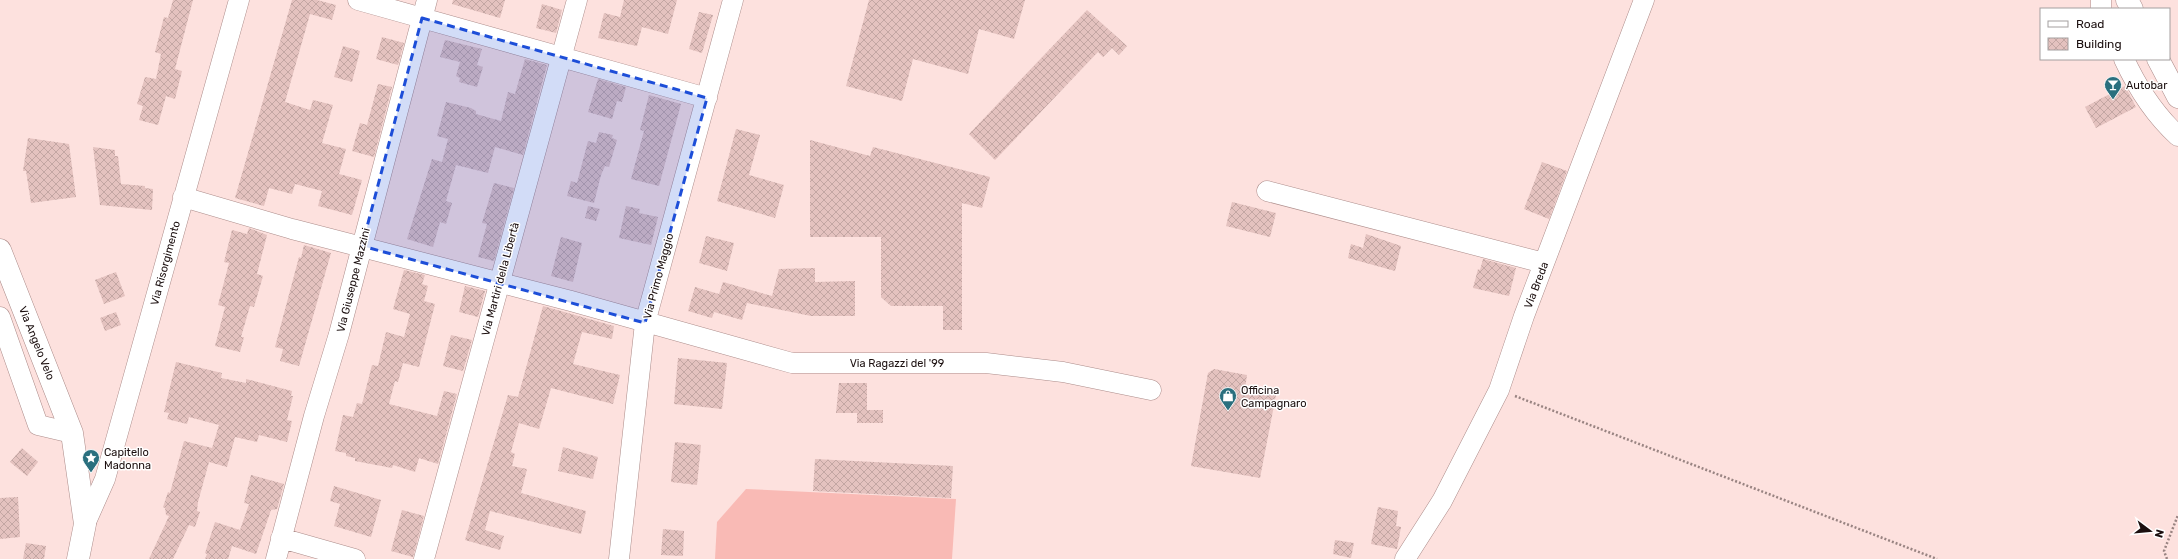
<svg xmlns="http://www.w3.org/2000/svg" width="2178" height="559" font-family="Rubik,sans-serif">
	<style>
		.pitch { fill: #f9bab5 }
		.building { fill: url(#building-cross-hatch) }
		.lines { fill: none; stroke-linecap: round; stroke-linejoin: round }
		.minor-casing { stroke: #ac8c8a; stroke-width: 21 }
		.major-casing { stroke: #ac8c8a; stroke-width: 23 }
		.highway-casing { stroke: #ac8c8a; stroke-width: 23 }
		.path { stroke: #998482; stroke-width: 2.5; stroke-dasharray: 2 2; stroke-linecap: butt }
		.minor { stroke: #fff; stroke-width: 20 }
		.major { stroke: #fff; stroke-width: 22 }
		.highway { stroke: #fff; stroke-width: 22 }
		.marked { fill: #1d4ed8; fill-opacity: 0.2; stroke: #1d4ed8; stroke-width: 3; stroke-dasharray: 8 5; stroke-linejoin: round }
		.labels { text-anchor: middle; stroke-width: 3; stroke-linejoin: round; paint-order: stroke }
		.poi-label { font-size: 11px; fill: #1b0f0f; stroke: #fff; text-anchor: start }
		.street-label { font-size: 11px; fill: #1b0f0f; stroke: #fff }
	</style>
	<defs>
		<pattern id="building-cross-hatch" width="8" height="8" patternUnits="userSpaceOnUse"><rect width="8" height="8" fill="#e4c2bf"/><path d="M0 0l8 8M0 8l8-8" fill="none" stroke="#c3a6a3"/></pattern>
	</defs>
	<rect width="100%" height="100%" fill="#fde1de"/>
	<path class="pitch" d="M746,489l210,10 -4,60h-237l2,-37z"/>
	<path class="building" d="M173,0h20l-18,69 7,2 -7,28 -9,-3 -8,29 -19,-5 4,-14 -6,-2 8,-27 11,2 5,-25 -6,-2 9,-35 4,1z
		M292,0h25l19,5 -4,15 -22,-6 -25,88 25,8 3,-10 20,5 -11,38 24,6 -7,25 23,6 -10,35 -34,-9 4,-15 -27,-7 -3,10 -23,-6 -5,18 -29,-8z
		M453,0h52l-5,18 -48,-14z
		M624,0h53l-9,34 -26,-7 -5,19 -39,-8 6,-25 16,4z
		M869,0h156l-11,39 -35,-10 -11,45 -55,-15 -11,42 -56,-15z
		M542,4l20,6 -6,23 -20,-5z
		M1087,10l40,36 -8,9 -7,-7 -9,9 -5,-5 -103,108 -26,-26z
		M699,12l14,3 -11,38 -13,-4z
		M382,37l22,6 -6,22 -22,-6z
		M445,40l37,9 -5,16 6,2 -6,20 -18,-5 1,-4 -4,-2 4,-14 -20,-5z
		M343,46l17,5 -8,31 -18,-5z
		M525,59l22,6 -24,90 -28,-8 -7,26 -32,-8 -10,36 6,2 -6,21 -6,-2 -7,25 -26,-8 25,-80 10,3 6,-23 -11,-3 9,-34 25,6 5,3v3l25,7 7,-29 7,2z
		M598,79l28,8 -4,15 -5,-1 -5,18 -24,-7z
		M378,84l14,3 -18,70 -22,-6 8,-28 7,2z
		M2125,86l11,21 -40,21 -11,-21z
		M649,95l32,9 -22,82 -28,-7 13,-48 -4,-1z
		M736,129l24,6 -11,40 35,10 -9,33 -58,-17z
		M599,132l14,3 -1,3 5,2 -8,27 -4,-1 -4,9 -7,28 -27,-7 4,-15 6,2 11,-42 8,2z
		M28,138l41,6 7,53 -45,6 -5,-32h-3z
		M810,140l60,16 3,-9 117,30 -8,31 -20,-5v127h-19v-24h-52l-10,-9v-60h-71z
		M93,147l22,3v6h3l3,28 24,2v2l8,1 -1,21 -52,-5z
		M1542,162l25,9 -18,48 -25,-10z
		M494,183l20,5 -20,73 -16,-4 9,-33 -5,-1z
		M1232,202l44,11 -6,24 -44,-11z
		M588,206l12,3 -4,12 -11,-3z
		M626,206l14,3 -1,4 19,4 -7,28 -32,-7z
		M249,228l18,7 -10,39 6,2 -9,31 -4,-1 -9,31h3l-4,15 -25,-6 10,-39 -7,-2 11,-42 -5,-1 8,-32 15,4z
		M1366,234l35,12 -6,25 -47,-13 3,-14 12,4z
		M706,236l28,7 -7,28 -28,-8z
		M561,237l21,6 -9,39 -22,-6z
		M304,245l27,8 -32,113 -19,-5 3,-12 -8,-2 24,-90 2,1z
		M1483,259l33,9 -7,28 -36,-8 5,-19 2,1z
		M815,268v14l40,-1v35h-44l-64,-13 -5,17 -28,-8 -2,6 -24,-7 7,-24 24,7 4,-12 49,14 7,-27z
		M404,270l21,5 -3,9 6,2 -4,15 11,3 -16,63 -16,-4 -5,19 -3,-1 -6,23 48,12 7,-25 13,3 -19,70 -19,-6 -4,14 -22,-7 -1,3 -37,-7v-3l-9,-2v-3l-11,-2 8,-36 10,2 4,-14 5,1 10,-39 6,1 8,-34 18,5 6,-23 -17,-5z
		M116,272l9,24 -21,8 -9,-24z
		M465,286l20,5 -7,26 -19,-5z
		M543,306l71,20 -2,13 -30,-7 -9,32 47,11 -7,29 -62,-16 -12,41 -20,-6 -8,29 4,2 -3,12 15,3 -6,24 65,18 -5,23 -91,-23 -5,19 19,6 -4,14 -35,-10 43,-145 10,2z
		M116,312l5,13 -16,6 -5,-13z
		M451,335l21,5 -9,31 -20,-5z
		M678,358l49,5 -5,46 -48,-5z
		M176,362l46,11 -1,5 25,5v-4l46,12 -1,5h2l-6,24 5,1 -5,21 -28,-7 -2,7 -22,-5 -8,30 -18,-5 -11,40 -1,9 3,1 -5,15 -6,-2 -16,34h-24l20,-43 -3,-1 -1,-7 -2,-1 5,-15 2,1 14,-52 28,7 7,-23 -30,-8 -2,7 -20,-5 2,-6 -5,-1z
		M1214,369l33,6 -2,14 31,6 -16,83 -69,-12 17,-93z
		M839,383h28v27h16v13h-26v-10h-21z
		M675,442l26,3 -4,40 -26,-3z
		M563,447l35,10 -5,22 -35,-8z
		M22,448l16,14 -11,14 -17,-14z
		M815,459l138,7 -2,32 -138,-7z
		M251,475l33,9 -7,25 -6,1 -15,44 -24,-8 -4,13h-23l2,-5 -2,-1 10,-31 25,8 9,-26 -5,-1z
		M334,486l47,14 -10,37 -37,-11 6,-22 -10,-3z
		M18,497l2,40 -20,2v-41z
		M1378,507l20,4 -2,15 5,1 -4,22 -26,-5z
		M402,510l22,6 -11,41 -22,-6z
		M663,529l21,2 -1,25 -22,-1z
		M1335,540l19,3 -3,15 -18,-4z
		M26,543l20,3 -2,13h-21z"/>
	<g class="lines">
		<defs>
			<path id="minor" d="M358,0l349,98
				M2101,9v-9
				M2124,59c13,28 31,56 54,77
				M1267,191l277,72
				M183,197l109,32 279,72 221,62h194l77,9 88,18
				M0,317l38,108 34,8
				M85,524l20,-45 134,-479
				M281,538l74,21
				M276,559l38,-143 25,-82 88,-334
				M424,559l153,-559
				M619,559l26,-236 88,-323
				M1405,559l37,-58 57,-111 25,-74 120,-316"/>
			<path id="major" d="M0,250l72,183 13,91 -7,35"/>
			<path id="highway" d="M2127,0l5,9
				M2158,59l20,38"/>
		</defs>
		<use href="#minor" class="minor-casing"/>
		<use href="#major" class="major-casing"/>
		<use href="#highway" class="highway-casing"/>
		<path class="path" d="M1515,396l422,163
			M2167,559l-3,-8 14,-36"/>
		<use href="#minor" class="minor"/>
		<use href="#major" class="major"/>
		<use href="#highway" class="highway"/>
	</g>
	<path class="marked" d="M422,18l285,80 -62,225 -283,-77z"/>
	<defs>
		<symbol id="bar-pin" viewBox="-11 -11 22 30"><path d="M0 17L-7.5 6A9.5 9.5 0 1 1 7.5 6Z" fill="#2a6f7e" stroke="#fff"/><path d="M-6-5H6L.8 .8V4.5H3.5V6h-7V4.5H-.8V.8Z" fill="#fff"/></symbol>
		<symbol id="shop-pin" viewBox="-11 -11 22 30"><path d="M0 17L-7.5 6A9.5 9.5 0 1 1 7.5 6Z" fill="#2a6f7e" stroke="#fff"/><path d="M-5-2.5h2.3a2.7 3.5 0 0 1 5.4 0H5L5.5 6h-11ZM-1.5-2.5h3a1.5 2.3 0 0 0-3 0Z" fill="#fff"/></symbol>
		<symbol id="sight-pin" viewBox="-11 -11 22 30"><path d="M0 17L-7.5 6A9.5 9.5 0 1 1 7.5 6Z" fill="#2a6f7e" stroke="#fff"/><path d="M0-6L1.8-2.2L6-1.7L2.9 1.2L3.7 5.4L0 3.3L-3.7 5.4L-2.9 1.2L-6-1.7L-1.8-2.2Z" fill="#fff"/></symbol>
	</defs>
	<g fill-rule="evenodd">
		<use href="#bar-pin" x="2103" y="75" width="20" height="27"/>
		<use href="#shop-pin" x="1218" y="386" width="20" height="27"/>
		<use href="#sight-pin" x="81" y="448" width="20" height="27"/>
	</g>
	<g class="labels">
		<g class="poi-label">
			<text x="2126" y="89">Autobar</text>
			<text x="1241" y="394">Officina<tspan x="1241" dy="13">Campagnaro</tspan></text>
			<text x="104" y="456">Capitello<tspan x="104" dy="13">Madonna</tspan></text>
		</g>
		<g class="street-label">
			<text transform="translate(165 263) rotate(-75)" y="4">Via Risorgimento</text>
			<text transform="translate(658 276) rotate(-75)" y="4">Via Primo Maggio</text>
			<text transform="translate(500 279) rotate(-75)" y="4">Via Martiri della Libertà</text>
			<text transform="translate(353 280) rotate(-76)" y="4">Via Giuseppe Mazzini</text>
			<text transform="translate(1536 285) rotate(-69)" y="4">Via Breda</text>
			<text transform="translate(37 343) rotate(68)" y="4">Via Angelo Velo</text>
			<text x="897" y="367">Via Ragazzi del '99</text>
		</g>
	</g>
	<rect x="2040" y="8" width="130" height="52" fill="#ffffff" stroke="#a49f9f"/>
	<rect x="2048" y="21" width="20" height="6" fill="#ffffff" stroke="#a49f9f"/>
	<text x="2076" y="28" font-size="12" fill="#1b0f0f">Road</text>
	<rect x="2048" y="38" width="20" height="12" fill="url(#building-cross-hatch)" stroke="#a49f9f"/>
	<text x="2076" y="48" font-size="12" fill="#1b0f0f">Building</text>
	<g transform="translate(2150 531) rotate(106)" stroke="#ffffff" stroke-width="3" paint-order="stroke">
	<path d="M0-3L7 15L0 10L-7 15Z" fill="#1b0f0f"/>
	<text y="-6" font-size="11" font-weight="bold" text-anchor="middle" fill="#1b0f0f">N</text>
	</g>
</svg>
